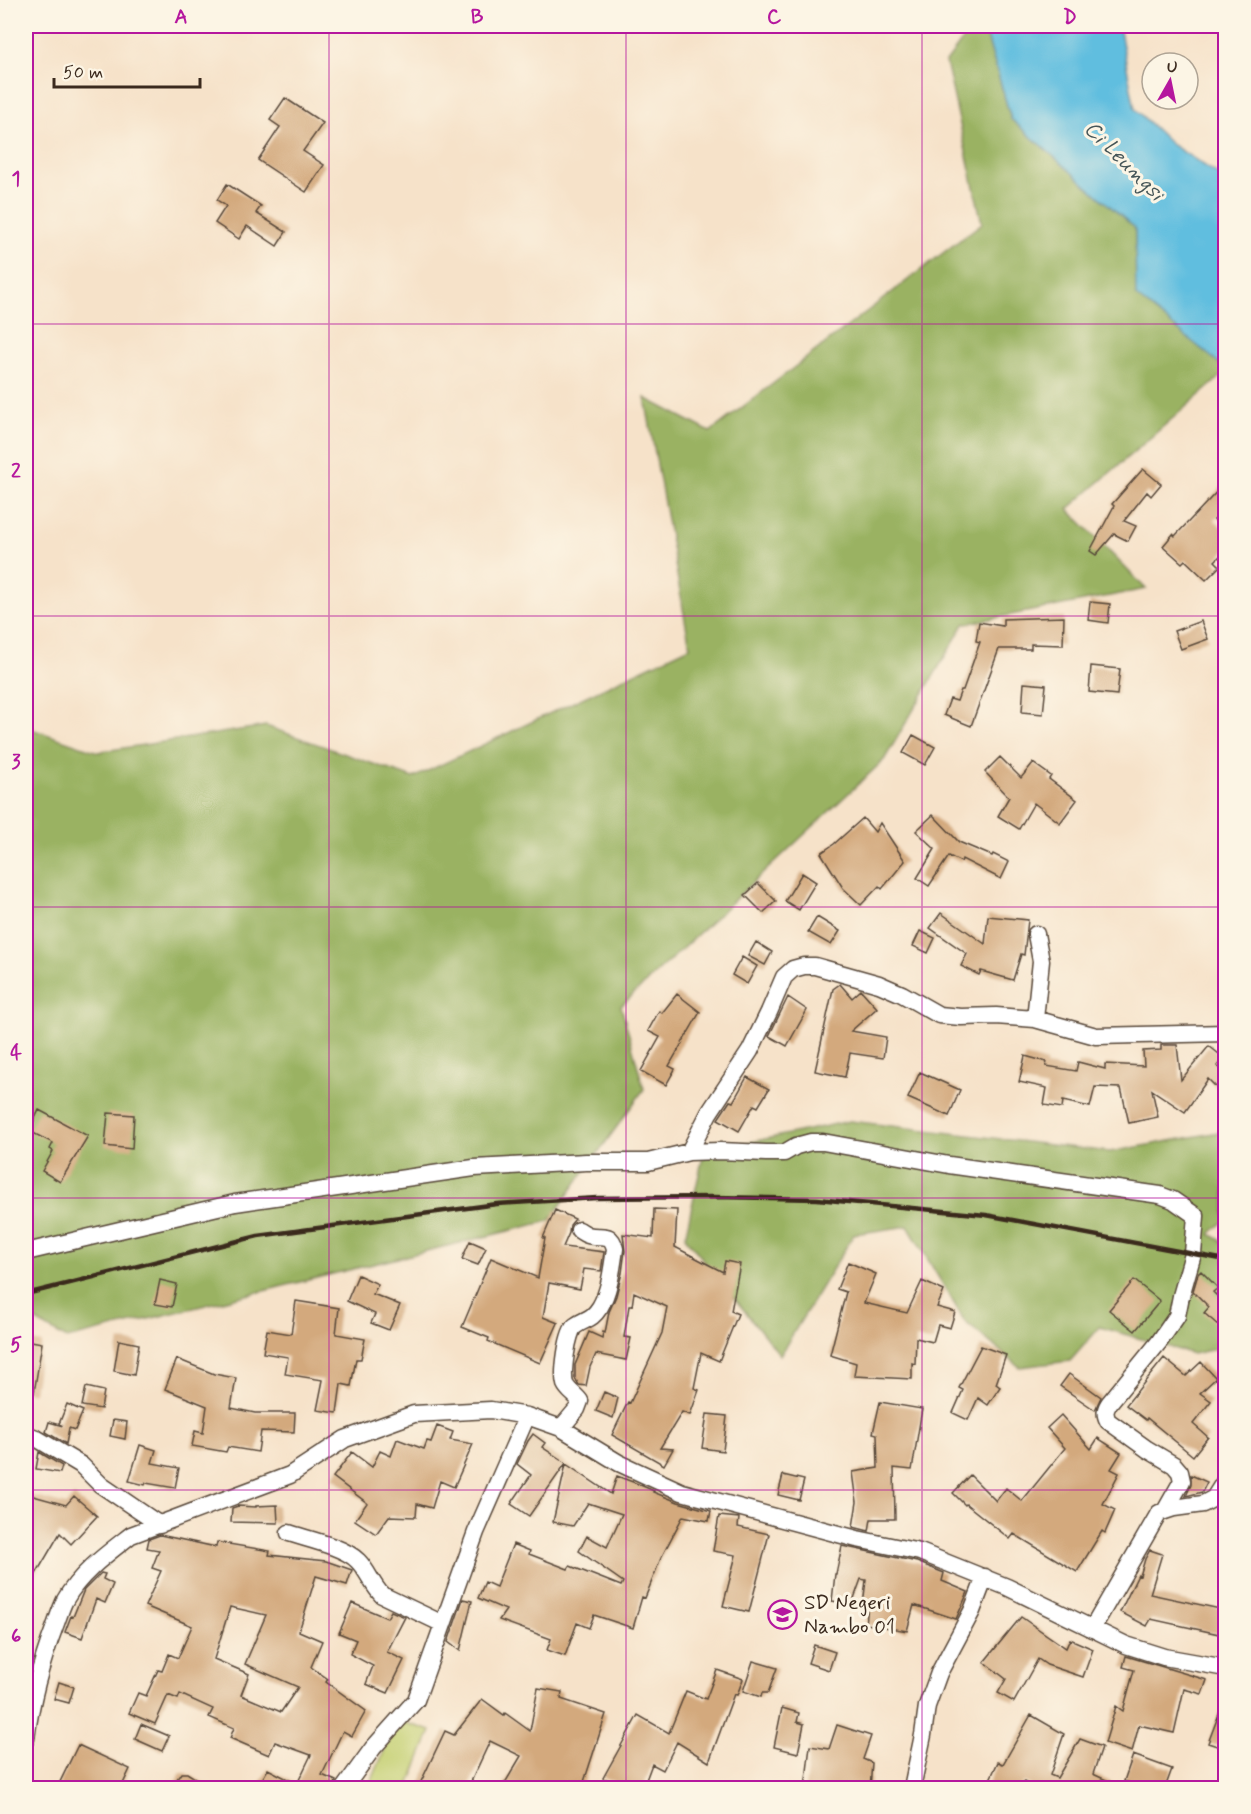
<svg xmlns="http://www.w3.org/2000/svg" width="1251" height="1814" font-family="Mynerve,sans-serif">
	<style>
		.green { fill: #c3cf70; stroke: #7f7c47; stroke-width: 1.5 }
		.forest { fill: #9ab262; stroke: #6a6e40; stroke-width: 1.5 }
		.water { fill: #60bedf; stroke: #4e747e; stroke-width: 1.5 }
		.building { fill: #d3a97d; fill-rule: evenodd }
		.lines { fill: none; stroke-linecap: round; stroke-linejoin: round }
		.street-casing { stroke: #574638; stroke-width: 19 }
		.street { stroke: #fff; stroke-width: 16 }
		.rail { stroke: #3b2a1e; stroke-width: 4.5 }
		.grid { fill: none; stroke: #b5179e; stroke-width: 1.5; stroke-opacity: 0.55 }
		.labels { text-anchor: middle; stroke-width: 6; stroke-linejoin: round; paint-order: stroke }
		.poi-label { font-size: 21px; fill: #3b2a1e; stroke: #fcf5e5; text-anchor: start }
		.water-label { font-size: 22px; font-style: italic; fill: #465658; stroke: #fcf5e5 }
		.neatline { fill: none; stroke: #b5179e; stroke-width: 2 }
		.grid-label { font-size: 20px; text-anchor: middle; font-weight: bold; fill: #b5179e }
	</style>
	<rect width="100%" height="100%" fill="#fcf5e5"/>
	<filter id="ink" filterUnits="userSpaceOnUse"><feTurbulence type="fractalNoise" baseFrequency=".0167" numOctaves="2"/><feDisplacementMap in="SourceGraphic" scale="12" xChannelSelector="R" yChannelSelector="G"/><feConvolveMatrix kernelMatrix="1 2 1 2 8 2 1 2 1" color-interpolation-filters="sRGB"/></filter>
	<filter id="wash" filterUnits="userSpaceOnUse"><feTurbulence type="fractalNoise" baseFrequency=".008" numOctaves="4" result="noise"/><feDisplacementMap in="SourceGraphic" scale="24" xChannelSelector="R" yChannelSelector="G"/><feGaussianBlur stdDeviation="1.35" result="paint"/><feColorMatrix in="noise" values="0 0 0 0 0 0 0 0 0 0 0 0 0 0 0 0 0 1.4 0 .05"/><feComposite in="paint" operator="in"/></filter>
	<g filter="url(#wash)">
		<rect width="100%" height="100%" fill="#f6e2c9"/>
		<path class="green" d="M397,1720l34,11 -23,57h-27l-11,-3z"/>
		<path class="forest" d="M973,26h11l27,93 124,109 1,68 89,72v5l-157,136 78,80 -182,35 -80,136 -263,246 23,83 -95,132 -482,118 -41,-24v-588l72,25 168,-26 147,52 277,-131 -45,-249 65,34 272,-209 -36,-161z
			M850,1121l260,31 115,-21v89l-15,14 15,9v104l-32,7 -93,-27 -30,34 -50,6 -55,-45 -57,-96 -54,8 -74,121 -95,-118 19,-85z"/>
		<path class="water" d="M984,26h135l16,83 36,35 54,35v189l-89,-72 -1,-68 -124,-109z"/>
		<g id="blocks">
			<path class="building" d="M285,98l38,25 -20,28 21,14 -18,27 -48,-32 22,-33 -10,-7z
				M227,184l34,22 -5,7 30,19 -9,14 -30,-20 -8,13 -24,-16 11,-17 -9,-6z
				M1143,469l18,15 -10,12 -4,-4 -23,29 12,5 -8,15 -14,-7 -18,21 -6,-4 24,-45 -2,-2z
				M1226,482v36l-5,-4 -7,6 12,10v20l-11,11 5,5 -14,14 -21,-20 -3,3 -19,-17 10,-12 2,2z
				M1090,602l20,2 -2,19 -20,-3z
				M1064,617l-1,28 -32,-1v5h-32l-28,77 -27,-11 6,-16 7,2 4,-11h2l17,-48 -4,-1 3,-19 24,4v-7z
				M1201,621l7,18 -27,10 -7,-18z
				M1091,666l29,3 -3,26 -28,-3z
				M1024,683l22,2 -3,29 -21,-2z
				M913,735l22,12 -10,18 -22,-12z
				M1000,757l21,21 12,-15 18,13 -2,3 28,21 -17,23 -26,-20 -15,26 -21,-13 11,-19 -24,-25z
				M933,815l26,27 33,14 1,-2 16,8 -8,17 -39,-20 -1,3 -12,-6 -20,30 -12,-8 18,-29 -19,-18z
				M863,818l12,14 5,-9 25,38 -23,28 -3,-3 -18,19 -18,-17 -22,-35 13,-9z
				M802,873l14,9 -17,28 -14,-9z
				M758,883l18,18 -13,12 -18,-18z
				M941,913l44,31 3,-28 40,4 -4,35 -3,-1 -8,26 -32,-9 -2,4 -18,-9 6,-12 -37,-26z
				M817,917l23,14 -9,14 -23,-13z
				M920,931l15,7 -7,15 -15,-7z
				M756,942l16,10 -7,13 -17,-9z
				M742,957l15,9 -10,18 -15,-9z
				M840,984l12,14 9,-8 16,18 -26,23 35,6 -3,21 -33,-5 -5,24 -30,-6 18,-82z
				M677,994l23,18 -31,54 6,3 -9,16 -25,-14 19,-34 -12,-6 11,-20 3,2z
				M788,997l19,13 -20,36 -18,-10z
				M1161,1045h16l4,35 28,-34 15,12 -7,8 9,9v22l-18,-18 -23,33 -33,-22 6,27 -29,6 -8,-35 -26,-1 -5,20 -27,-6 -1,7 -18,-3 3,-17 -28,-6 6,-26 22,6 -1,4 30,5 2,-9 27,7v-5l39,2 -1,-15 18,-1z
				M920,1072l40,18 -11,26 -41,-18z
				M747,1077l22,12 -11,18 -4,-2 -15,26 -21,-12 12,-18 3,1z
				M39,1110l49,26 -28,46 -18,-11 11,-20 -3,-2 3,-6 -24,-12z
				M108,1113l26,2 -2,34 -27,-3z
				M654,1209l23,1 -2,37 48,25 2,-11 15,3 -9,47 7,3 -19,47 -18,-8 -7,35 5,2 -9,25 -8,-3 -22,36 13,1 -9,16 -52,-30 16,-33 2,1 32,-70 5,-26 -33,-15 -2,14h-3l-5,31 7,1 -5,22 -30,-6 -6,13 -4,19 -7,-1 -4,-7v-13l14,-33 13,6 1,-6 2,1 4,-21 7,-16 6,-23 3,-22 -2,-17 30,4z
				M555,1210l20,9 -5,6 -1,8 -6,14 41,5 -3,19 -17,-2 -4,20 -31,-6 -6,34 15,6 -18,40 -52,-22 1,-3 -27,-11 29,-69 47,20 7,-40h-2z
				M470,1241l16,7 -8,17 -16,-6z
				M848,1262l28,12 -12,29 43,10 15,-32 22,10 -7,16 18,5 -5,16 -12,-3 -5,17 -17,-4 -1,26 -3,-1v16l-58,-3 2,-13 -26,-8 16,-63 -9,-3z
				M1201,1271l17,17 -5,4 5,5 8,-9v37l-4,-4 -4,4 -14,-12 5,-6 -16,-16 5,-17z
				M358,1275l20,9 -5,10 27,11 -11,25 -18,-7 4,-9 -28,-13z
				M160,1280l17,4 -5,23 -17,-3z
				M1134,1280l26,21 -25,30 -26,-21z
				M296,1301l43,7 -3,26 29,5 -4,20h-5l-5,27 -10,-2 -4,29 -20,-3 6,-30 -38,-6 3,-17 -25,-4 4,-23 24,4z
				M26,1340l16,3 -8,50 -8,-1z
				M119,1340l20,4 -5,31 -20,-4z
				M981,1346l25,9 -10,29 4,3 -12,18 -10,-7 -10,22 -15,-7 10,-23 -4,-2z
				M1164,1358l22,18 15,-14 15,16 -16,15 11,8 -18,23 15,13 -15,19 -46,-38 -1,2 -20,-15z
				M177,1359l37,15 22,4 -5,30 24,5h40l-1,19 -33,-1 -3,21 -30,-5 -2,5 -34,-6 3,-15 8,2 4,-27 -42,-17z
				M1069,1374l32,23 -6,13 -35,-24z
				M86,1387l18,4 -3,18 -19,-3z
				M604,1392l14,6 -5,20 -17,-7z
				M880,1402l42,7 -10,61 -18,-2 1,51h-24l-2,12 -16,-4 4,-25 -4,-30 25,-4 -1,-34 -4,-1z
				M67,1404l16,7 -8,19 -6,-2 -3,16 -20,-12 3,-10 14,4 -4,-2z
				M707,1414l20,2 -4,35 -21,-3z
				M1061,1415l30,34 7,-11 23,15 -10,16 8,4 -16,31 12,6 -10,23 -3,-2 -25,41 -63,-38 -4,5 -44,-35 -1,1 -12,-12 17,-18 26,26 10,-13 16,13 43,-53 -18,-20z
				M113,1420l14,2 -2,17 -15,-3z
				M437,1426l16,6 -3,8 23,4 -19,43 -14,-6 -8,27 -15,-4 -1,13 -27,-1 -13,18 -21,-14 12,-17 -34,-26 19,-25 20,15 8,-16 11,5 6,-17 27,10 3,-8 4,1z
				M533,1434l12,9 -3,4 24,16 -37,53 -18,-12 20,-29 -14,-11 11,-23z
				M140,1445l16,5 -4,13 27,5 -4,20 -29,-5 -1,2 -16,-4z
				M39,1452l23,14 -2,7 -24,-4z
				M566,1464l45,30 6,-18 21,8 16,7 -1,1 25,10 33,9 -2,10 -26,-5 -22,42 -16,40 -3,-1 -9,31 -39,-13 -5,13 -12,-5 -12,33 -18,-6 4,-11 -52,-19 7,-10 -28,-12 7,-16 11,5 17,-43 17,7 -1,3 39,15 2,-3 51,20 2,-4 -44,-31 8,-15 20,11 15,-33 -34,-11 -15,23 -20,-4z
				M783,1475l21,5 -5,20 -21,-5z
				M1191,1475l16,7 -5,10 -16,4 5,-11z
				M26,1494l40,11 8,-9 23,20 -26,28 -11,-11 -34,58z
				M277,1505l1,18 -47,-1 1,-14 6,-2 18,1v-1z
				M719,1516l20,2 -1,9 31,7 -20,78 -26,-6 13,-51 -23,-4z
				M160,1535l56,12 1,-5 53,9 -1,4 57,6 26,9 -5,15 -31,-9 -17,55 23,10 -11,26 17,12 -2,3 40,29 -14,25 -9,-5 -21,44 14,6 -2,7h-77l11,-19 29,15 14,-29 -36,-13 -6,13 -39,-17 4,-10 -25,-11 4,-8 -33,-15 -2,5 -10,-4 -13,29 -26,-11 9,-20 8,3 12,-26 4,1 7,-17 9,4 14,-32 -47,-20 16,-35 -9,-3 7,-18 -12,-2 2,-9zM230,1607l36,8 -21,49 53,23 -17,25 -40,-17 8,-21 -35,-15z
				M842,1546l75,16 27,11 -2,8 26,11 -12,27 -42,-14 -7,26 -41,-7 2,-19h-5l3,-25 -5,-1 -9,25 -20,-3 3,-27h1z
				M1150,1550l12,4 -12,40 75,16 -6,24 -68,-15 -4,7 -27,-14 18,-37 2,1 5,-17z
				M101,1573l4,1 -2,5 10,5 -8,19 -9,-4 -14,39 -17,-6 6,-16 2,1 11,-27z
				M463,1599l9,2 -12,50 -12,-9z
				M352,1603l35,15 4,-7 14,6 -18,35 17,8 -16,33 -22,-9 7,-18 -23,-12 6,-14 -17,-7z
				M1021,1617l45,31 4,-9 23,10 -10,28 -36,-12 -9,-6 -24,43 -16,-9 8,-14 -22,-17z
				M814,1645l21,7 -6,18 -21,-7z
				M1126,1656l81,24 -5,14 -18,-5 -10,44 -35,-8 -7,27 -27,-9 11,-37 7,5 11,-41 -11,-3z
				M753,1661l24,7 -9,25h-6l-1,4 -18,-6z
				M717,1670l26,9 -6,16 -3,-1 -25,68 -32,-20 -14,28 -11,-6 -9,24h-11l-29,-10 35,-63 31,18 17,-42 20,8z
				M59,1682l15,5 -5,16 -15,-4z
				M538,1688l24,4 -1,7 45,15 -24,74h-80l19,-32 -31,-15 -22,47h-50l27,-57 9,4 28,-36 22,16 1,-2 25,18z
				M1224,1701h2v48l-18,-6z
				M782,1708l17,5 -2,9 7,2 -6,29 -24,-6z
				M1031,1715l33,19 -14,41 7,3 23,-39 22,8 -9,27 31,14h-89l-11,-6 -3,6h-35l12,-26 5,2z
				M141,1724l28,12 -7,15 -27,-12z
				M837,1725l34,11 -8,23 9,4 -2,25h-65l5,-42 19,3z
				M78,1745l52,24 -9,19h-64z
				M1133,1755l39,14 -7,19h-21l-20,-7z
				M181,1773h6l24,15h-40z"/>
		</g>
	</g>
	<g filter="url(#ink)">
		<use href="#blocks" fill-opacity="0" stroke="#574638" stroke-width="1.5"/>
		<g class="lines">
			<defs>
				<path id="street" d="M1035,1019l6,-58 -5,-27
					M689,1152l31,-1 46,2h18l12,-7 15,-4h12l126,23 211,30 13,5 23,16 -3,38 -12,42 -4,20 -18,26 -49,60c-5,7 -6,11 -2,19l39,28 27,16 6,7 2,9 -17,30
					M26,1252l209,-49 239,-35 112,-6h62l41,-10 20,-39 41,-62 19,-39 15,-35 9,-8 11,-3h11l64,18 23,10 37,21 22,2 35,-1 39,3 61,17 130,-3
					M561,1428l16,-19 3,-8c-4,-6 -12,-10 -15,-17 -3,-10 2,-52 10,-58 11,-8 16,-5 25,-19 10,-17 12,-39 15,-58 -4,-19 -15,-10 -27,-14 -3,-1 -6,-3 -9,-5
					M26,1434l10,4 45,27 20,20 59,40
					M289,1533c18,6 56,14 69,28 10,10 14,24 24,34l61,29
					M1092,1629l67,-116 15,-5 29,-4 11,-6 12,-19
					M26,1739c5,-39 15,-76 29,-113 3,-8 6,-18 10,-26 15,-27 43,-47 66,-65l159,-60 55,-36 69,-25 77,-4 36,6 34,12 58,35 63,29 175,47 63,13 87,35 119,58 38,12 62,11
					M344,1788l29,-40 43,-48 60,-168 51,-116
					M912,1788l11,-53 4,-29 12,-33 33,-62 13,-34"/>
			</defs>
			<use href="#street" class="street-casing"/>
			<use href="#street" class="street"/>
			<path class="rail" d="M26,1294l232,-58 239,-32 100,-6 116,-1 104,2 169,16 240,45"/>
		</g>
	</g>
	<path class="grid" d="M329,26v1762M626,26v1762M922,26v1762M26,324h1200M26,616h1200M26,907h1200M26,1198h1200M26,1490h1200"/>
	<defs>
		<symbol id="school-ring" viewBox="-11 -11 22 22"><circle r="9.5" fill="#fcf5e5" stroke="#b5179e" stroke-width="1.5"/><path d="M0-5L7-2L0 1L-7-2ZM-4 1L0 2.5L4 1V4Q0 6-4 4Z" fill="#b5179e"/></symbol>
	</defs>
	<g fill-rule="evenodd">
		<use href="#school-ring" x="766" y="1598" width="33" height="33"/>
	</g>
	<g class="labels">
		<g class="poi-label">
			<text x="804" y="1609">SD Negeri<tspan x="804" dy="24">Nambo 01</tspan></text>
		</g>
		<g class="water-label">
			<text transform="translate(1125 160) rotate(45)" y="8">Ci Leungsi</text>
		</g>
	</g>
	<rect width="1251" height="1814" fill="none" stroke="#fcf5e5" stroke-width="66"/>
	<g transform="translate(1170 81) rotate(9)"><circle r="28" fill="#fcf5e5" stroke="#afa495" stroke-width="1.5"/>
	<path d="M0-4.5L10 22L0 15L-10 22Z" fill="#b5179e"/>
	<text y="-9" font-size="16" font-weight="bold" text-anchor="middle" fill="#3b2a1e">U</text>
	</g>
	<path d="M54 78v9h146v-9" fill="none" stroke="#3b2a1e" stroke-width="3"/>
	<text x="63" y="78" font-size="18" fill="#3b2a1e" stroke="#fcf5e5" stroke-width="4.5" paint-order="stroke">50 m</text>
	<rect x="33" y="33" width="1185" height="1748" class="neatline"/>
	<g class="grid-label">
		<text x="181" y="23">A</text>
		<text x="477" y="23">B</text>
		<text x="774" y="23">C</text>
		<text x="1070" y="23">D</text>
		<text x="16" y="185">1</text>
		<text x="16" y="477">2</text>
		<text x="16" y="768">3</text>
		<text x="16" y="1059">4</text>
		<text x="16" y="1351">5</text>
		<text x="16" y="1642">6</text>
	</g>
</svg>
